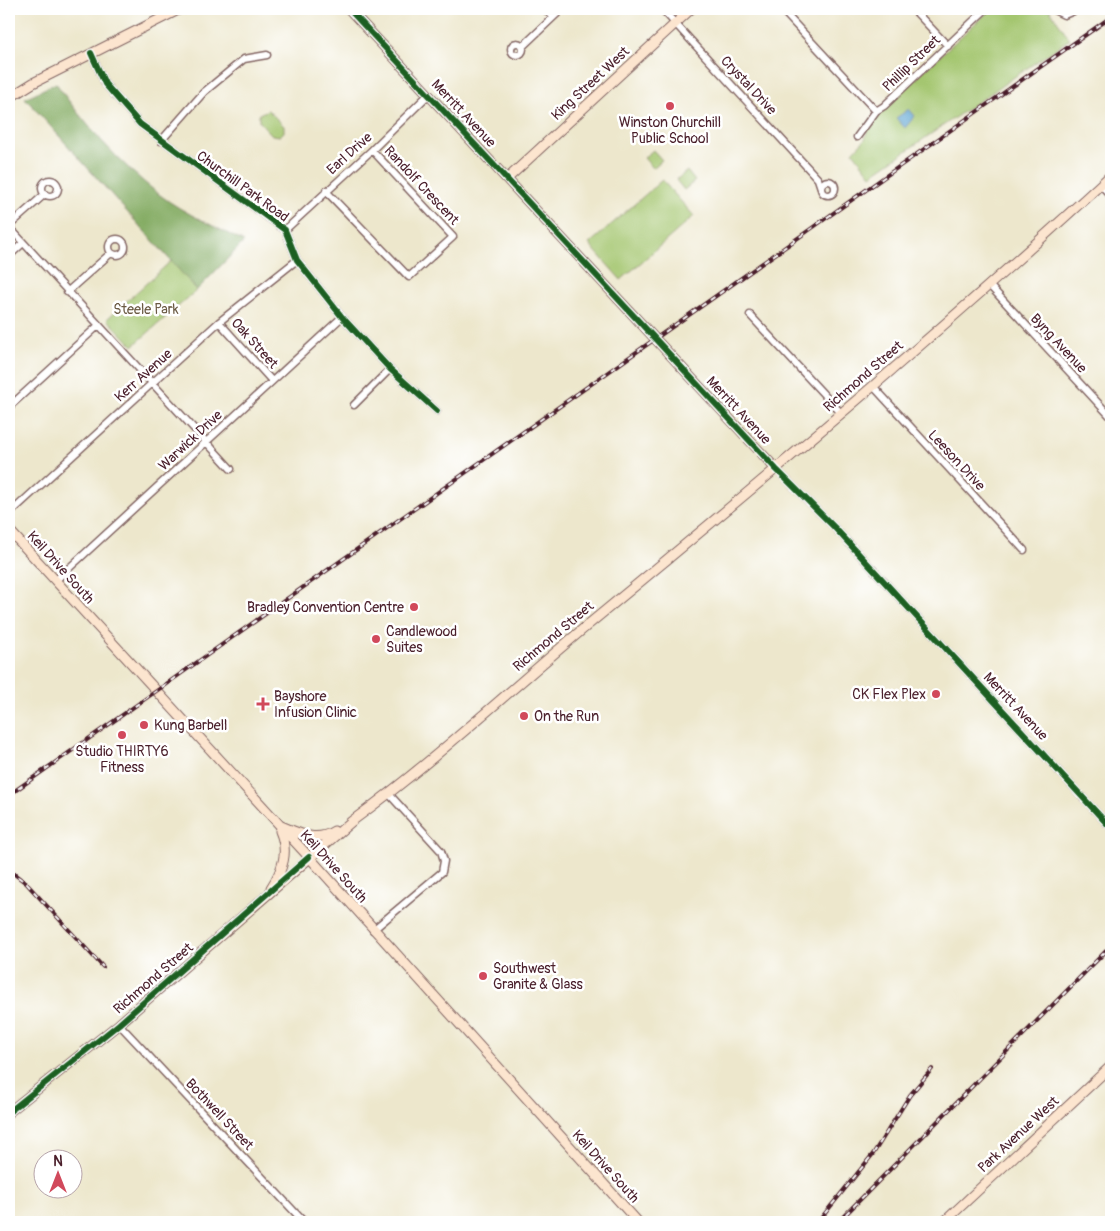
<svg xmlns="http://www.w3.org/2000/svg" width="1120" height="1231" font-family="Pangolin,sans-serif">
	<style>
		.green { fill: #a4c66f; stroke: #77724d }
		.forest { fill: #83ab62; stroke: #666546 }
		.water { fill: #59a2d0; stroke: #52607e }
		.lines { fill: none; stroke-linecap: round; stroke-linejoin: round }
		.street-casing { stroke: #836563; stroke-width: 9 }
		.secondary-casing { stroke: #836563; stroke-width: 11 }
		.street { stroke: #fff; stroke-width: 6 }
		.secondary { stroke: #fce5cf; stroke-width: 9 }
		.rail-casing { stroke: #4a1f2b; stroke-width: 4 }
		.rail { stroke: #fff; stroke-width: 2; stroke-dasharray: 5.5; stroke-linecap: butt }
		.cycleway-casing { stroke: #fff; stroke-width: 9 }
		.cycleway { stroke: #1b5e20; stroke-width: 6 }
		.poi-dot { fill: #d1495b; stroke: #fff; stroke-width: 2 }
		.labels { text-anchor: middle; stroke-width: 5; stroke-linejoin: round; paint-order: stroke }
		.street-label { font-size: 14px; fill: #4a1f2b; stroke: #fff }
		.poi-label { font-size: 14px; fill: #4a1f2b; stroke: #fff; text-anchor: start }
		.park-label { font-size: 14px; fill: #6a5943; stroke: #fff }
	</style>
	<rect width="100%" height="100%" fill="#fff"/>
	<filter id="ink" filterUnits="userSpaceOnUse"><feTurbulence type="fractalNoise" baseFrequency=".02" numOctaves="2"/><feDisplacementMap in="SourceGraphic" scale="10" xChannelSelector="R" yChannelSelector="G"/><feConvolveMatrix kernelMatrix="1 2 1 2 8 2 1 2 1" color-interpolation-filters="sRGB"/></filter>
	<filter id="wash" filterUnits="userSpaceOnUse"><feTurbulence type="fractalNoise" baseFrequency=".0096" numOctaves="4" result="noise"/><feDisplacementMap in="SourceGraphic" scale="20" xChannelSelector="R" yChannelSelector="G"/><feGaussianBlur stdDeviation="1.12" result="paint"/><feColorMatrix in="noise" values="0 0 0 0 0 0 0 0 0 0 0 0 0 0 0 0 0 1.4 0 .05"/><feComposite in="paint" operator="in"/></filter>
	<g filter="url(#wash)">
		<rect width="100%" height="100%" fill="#ede7cc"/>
		<path class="green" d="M991,9h58l21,30 -199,136 -18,-23 12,-13 4,-16 6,-8z
			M268,110l16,16v6l-4,4 -8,-1 -13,-14v-7z
			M653,150l9,10 -9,8 -9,-10z
			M687,171l8,10 -11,9 -8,-10z
			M662,180l32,36 -73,64 -32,-36z
			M172,260l25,30 -64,56 -26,-27z"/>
		<path class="forest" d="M56,83c28,41 64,81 104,112 25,19 57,32 84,47l-47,48 -172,-192z"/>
		<path class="water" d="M909,109l6,7 -10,12 -9,-10z"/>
	</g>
	<g filter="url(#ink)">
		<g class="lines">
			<defs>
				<path id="street" d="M545,9l8,8
					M662,9l156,170 3,9
					M781,9l95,102
					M913,9l35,37
					M1052,9l12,6 14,-6
					M511 49a6 6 0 1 1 12 0a6 6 0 1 1-12 0Z
					M523,46l39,-37
					M91,53l14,31 35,40 145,106 12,30 45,57 48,52 47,42
					M857,137l19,-26 8,-5 102,-97
					M161,141l43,-49 40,-33 23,-4
					M42 188a8 8 0 1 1 16 0a8 8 0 1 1-16 0Z
					M821 188a7 7 0 1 1 14 0a7 7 0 1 1-14 0Z
					M1101,185l10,11
					M326,191l83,86 44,-40 -81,-87
					M9,226l36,-32
					M9,227l222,242
					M285,230l87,-80 57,-56
					M109 247a8 8 0 1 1 16 0a8 8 0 1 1-16 0Z
					M9,256l14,-13
					M989,285l122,132
					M67,292l44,-39
					M750,315l91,98
					M219,322l53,59
					M873,386l151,164
					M354,405l36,-36
					M9,407l90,-82
					M776,469l58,58 277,301
					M9,514l210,-192 78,-62
					M55,581l287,-264
					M373,930l69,-58 2,-11 -3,-10 -52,-57
					M119,1024l185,198"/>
				<path id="secondary" d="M349,9l427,460
					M9,98l24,-15 147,-74
					M508,178l183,-169
					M9,530l300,327 329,365
					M281,826c18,7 35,17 53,5
					M271,888c12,-19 18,-36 9,-57
					M9,1112l110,-88 233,-203c85,-62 162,-135 243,-202 175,-144 349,-290 516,-444
					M944,1222l167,-156"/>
			</defs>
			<use href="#street" class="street-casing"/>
			<use href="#secondary" class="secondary-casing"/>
			<use href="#street" class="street"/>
			<use href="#secondary" class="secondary"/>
			<defs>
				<path id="rail" d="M9,795l1102,-778
					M9,870l17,13 77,84
					M818,1222l55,-68 37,-59 22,-26
					M838,1222l273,-276"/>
			</defs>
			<use href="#rail" class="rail-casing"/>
			<use href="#rail" class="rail"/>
			<defs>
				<path id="cycleway" d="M349,9l427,460 58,58 277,301
					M91,53l14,31 35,40 145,106 12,30 45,57 48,52 47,42
					M9,1112l110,-88 190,-167"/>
			</defs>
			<use href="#cycleway" class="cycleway-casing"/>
			<use href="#cycleway" class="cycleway"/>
		</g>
	</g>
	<g class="poi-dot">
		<circle cx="670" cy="106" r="5"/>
		<circle cx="414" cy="607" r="5"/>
		<circle cx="376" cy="639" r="5"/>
		<circle cx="936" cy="694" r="5"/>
		<path d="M260.5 696.5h5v5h5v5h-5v5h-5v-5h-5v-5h5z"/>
		<circle cx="524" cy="716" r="5"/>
		<circle cx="144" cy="725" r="5"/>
		<circle cx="122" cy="735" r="5"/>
		<circle cx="483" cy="976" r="5"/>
	</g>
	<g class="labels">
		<g class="street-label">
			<text transform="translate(911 63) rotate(-44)" y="5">Phillip Street</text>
			<text transform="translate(590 83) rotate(-43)" y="5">King Street West</text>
			<text transform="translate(749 85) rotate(47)" y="5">Crystal Drive</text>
			<text transform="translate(464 113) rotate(47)" y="5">Merritt Avenue</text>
			<text transform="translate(349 153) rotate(-42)" y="5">Earl Drive</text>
			<text transform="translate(422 185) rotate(47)" y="5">Randolf Crescent</text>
			<text transform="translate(243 186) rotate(36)" y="5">Churchill Park Road</text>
			<text transform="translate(255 343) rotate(48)" y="5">Oak Street</text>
			<text transform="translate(1059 343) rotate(47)" y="5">Byng Avenue</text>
			<text transform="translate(143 375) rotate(-42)" y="5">Kerr Avenue</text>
			<text transform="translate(863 376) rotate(-41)" y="5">Richmond Street</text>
			<text transform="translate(739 410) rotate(47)" y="5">Merritt Avenue</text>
			<text transform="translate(190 440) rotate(-43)" y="5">Warwick Drive</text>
			<text transform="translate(957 460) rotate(47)" y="5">Leeson Drive</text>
			<text transform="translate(61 567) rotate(48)" y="5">Keil Drive South</text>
			<text transform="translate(553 636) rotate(-40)" y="5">Richmond Street</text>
			<text transform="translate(1016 706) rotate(47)" y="5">Merritt Avenue</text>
			<text transform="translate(334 866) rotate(48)" y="5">Keil Drive South</text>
			<text transform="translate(153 978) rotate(-41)" y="5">Richmond Street</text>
			<text transform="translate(220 1114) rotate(47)" y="5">Bothwell Street</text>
			<text transform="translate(1018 1134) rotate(-43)" y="5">Park Avenue West</text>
			<text transform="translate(606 1166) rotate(48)" y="5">Keil Drive South</text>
		</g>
		<g class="poi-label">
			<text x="670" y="127" text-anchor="middle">Winston Churchill<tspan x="670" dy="16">Public School</tspan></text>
			<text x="404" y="612" text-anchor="end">Bradley Convention Centre</text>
			<text x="386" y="636">Candlewood<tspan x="386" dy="16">Suites</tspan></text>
			<text x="926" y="699" text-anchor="end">CK Flex Plex</text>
			<text x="274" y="701">Bayshore<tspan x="274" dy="16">Infusion Clinic</tspan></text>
			<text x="534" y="721">On the Run</text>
			<text x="154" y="730">Kung Barbell</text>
			<text x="122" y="756" text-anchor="middle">Studio THIRTY6<tspan x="122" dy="16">Fitness</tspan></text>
			<text x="493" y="973">Southwest<tspan x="493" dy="16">Granite &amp; Glass</tspan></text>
		</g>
		<g class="park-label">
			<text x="146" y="314">Steele Park</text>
		</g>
	</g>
	<rect width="1120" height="1231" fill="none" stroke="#fff" stroke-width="30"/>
	<g transform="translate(58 1174)"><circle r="24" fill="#ffffff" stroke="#b7a5aa"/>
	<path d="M0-4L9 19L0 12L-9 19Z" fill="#d1495b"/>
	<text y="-8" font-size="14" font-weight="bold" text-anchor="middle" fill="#4a1f2b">N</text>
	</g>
</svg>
